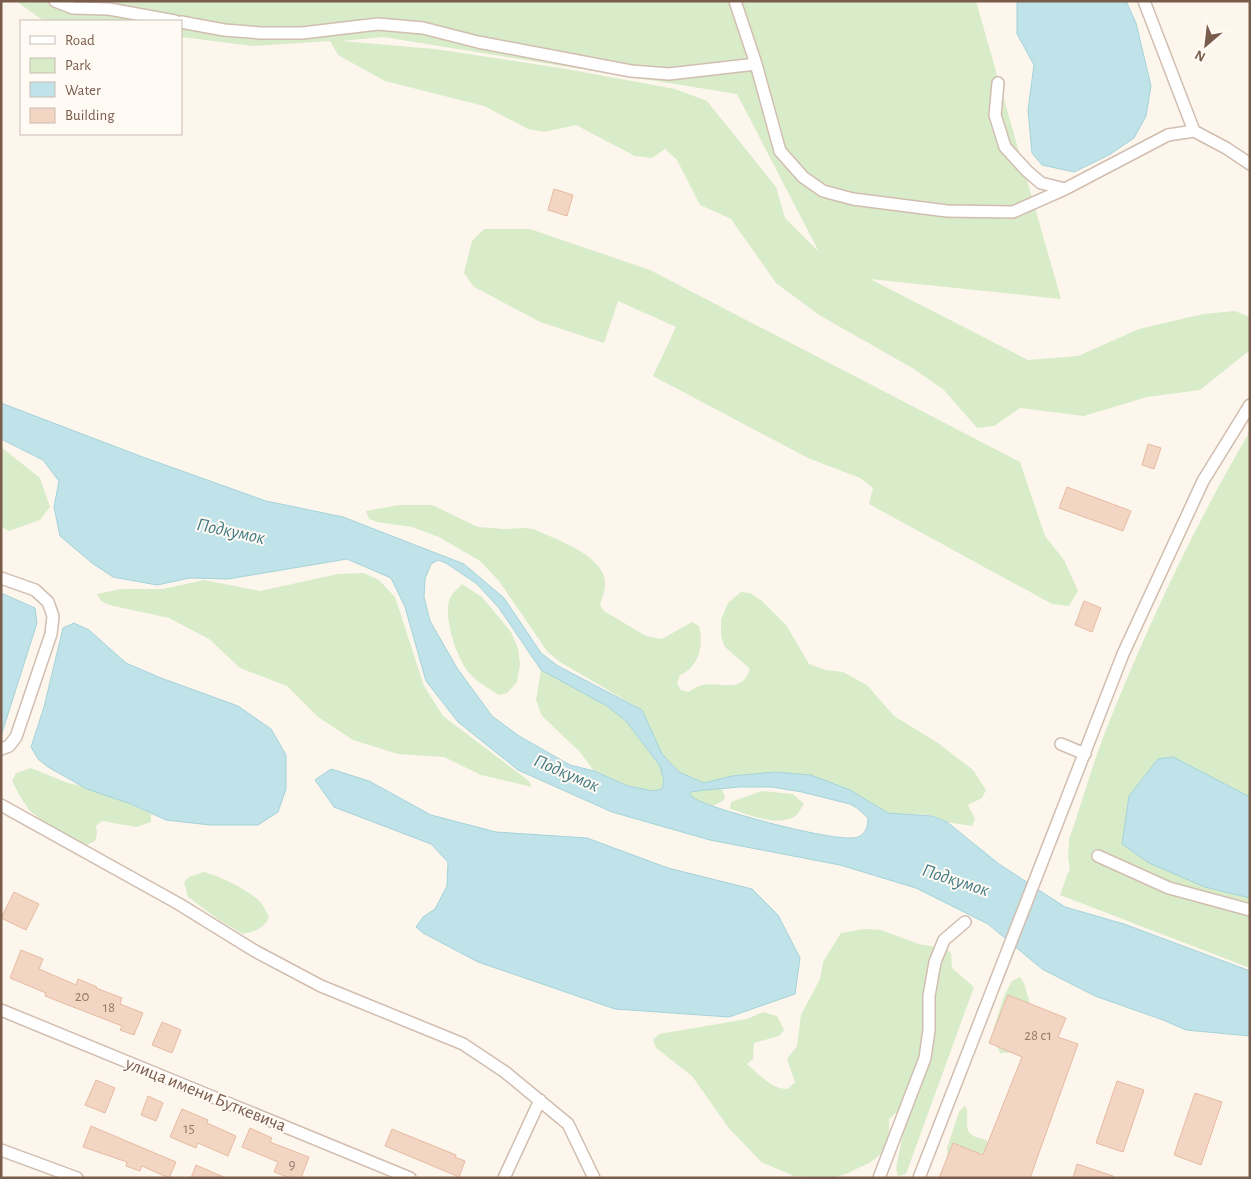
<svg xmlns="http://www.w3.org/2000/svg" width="1251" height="1179" font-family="'Alegreya Sans',sans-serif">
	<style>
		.green { fill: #d8ecc9; fill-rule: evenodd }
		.water { fill: #bfe3e8; stroke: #a5d3da; fill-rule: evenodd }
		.building { fill: #f3d5c3; stroke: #e6bba3 }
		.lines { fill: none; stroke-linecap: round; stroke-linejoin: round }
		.minor-casing { stroke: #d1beb0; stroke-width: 14 }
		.minor { stroke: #fff; stroke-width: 11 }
		.labels { text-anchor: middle; stroke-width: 4; stroke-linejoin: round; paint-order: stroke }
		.number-label { font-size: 15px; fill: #987a6a }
		.street-label { font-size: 18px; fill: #7a5c4d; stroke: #fffaf3 }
		.water-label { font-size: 19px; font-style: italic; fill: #437c86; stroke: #fffaf3 }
	</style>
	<rect width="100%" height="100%" fill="#fdf6ec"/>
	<path class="green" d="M16,1h960l85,298 -191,-20 158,81 50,-4 61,-27 64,-15 32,-3 15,6v33l-50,40 -53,7 -63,19 -64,-8 -26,18 -17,2 -33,-38 -30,-21 -95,-54 -43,-32 -45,-64 -31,-14 -23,-45 -12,-11 -13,9 -17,-2 -59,-31 -32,7 -16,-3 -44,-23 -99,-25 -47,-26 -8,-14 -77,5 -72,-9v-16h-125l-15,-2zM383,37l354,57 82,158 -34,-34 -9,-31 -69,-86 -32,-12 -114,-21 -126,-19 -94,-8z
		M484,229h46l120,41 370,192 25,74 19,24 14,31 -9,15 -17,-2 -183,-100 4,-16 -13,-10 -52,-20 -155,-82 23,-49 -58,-26 -14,42 -64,-21 -66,-35 -10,-14 8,-32z
		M1250,431v537l-190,-73 7,-20 3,-5 -2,-13 1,-17c12,-35 22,-71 35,-105 41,-104 89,-207 146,-304z
		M1,447l39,31 10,29 -10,13 -31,11 -8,-4z
		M399,505h33l46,22 26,2 23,-1 9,2c21,10 67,25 69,52 1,6 -3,16 -5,23l4,6 42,25 16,3 30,-17 7,4c5,19 0,41 -19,49l-3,8 4,7 7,2c4,-2 9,-6 14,-7 20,-4 39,10 48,-16l-26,-23 -3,-10v-16l7,-17 13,-11 9,1 12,8 24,24 23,39 17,6 17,2 24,13 27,31 44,27 35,27 13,20 -4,8 -14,7 7,14 -3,7 -25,-4 -15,-7 -44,-2 -38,-23 -39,-15 -36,-3 -43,4 -28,7 -25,-11 -17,-18 -20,-44 -82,-48 -13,-11 -48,-70 -19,-20 -41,-24 -27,-10 -35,-5 -8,-3 -3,-8z
		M364,573l15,7 16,17 29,89 19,30 86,65 3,6 -51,-12 -37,-18 -46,-3 -45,-14 -35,-23 -31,-31 -47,-18 -31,-29 -40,-21 -60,-13 -8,-4 -4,-7 24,-5h42l41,-9 56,11 78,-17z
		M462,584l20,13 29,35 7,16 2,16 -3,18 -10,11 -8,2c-9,-6 -21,-12 -28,-20 -14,-14 -30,-62 -20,-79 3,-5 8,-8 11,-12z
		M541,670l66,36 19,15 34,45 4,15 -2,8 -9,2 -25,-5 -34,-15 -14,-19 -38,-36 -6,-16z
		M31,768l37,15 32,7 51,24v8l-15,5 -34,-6 -6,5 1,8 -2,7 -8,4 -24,-8 -34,-27 -9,-14 -8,-15 4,-8z
		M711,788l11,1 3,7 -1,4 -11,6 -13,-4 -12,-7 3,-3z
		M762,791l31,3 11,10c-3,4 -6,11 -10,13 -20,10 -45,-3 -64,-8l1,-7z
		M204,872c16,4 47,19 57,31 3,3 5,9 8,14 -5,12 -14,14 -26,17l-24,-14 -31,-23 -4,-15 5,-5z
		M864,929l17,1 38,14 24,4 8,5 1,15 22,19 -68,187 -8,2 -2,-8 10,-49 -6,-10 -11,10v18l-6,15 -12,10 -25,12 -15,4 -37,-2 -33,-14 -33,-35 -36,-51 -36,-28 -3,-8 6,-6 88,-15 16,-7 14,4 7,14 -5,6 -25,7 -1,16 -6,5c13,11 24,25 41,25l7,-7 -8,-23 10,-13 4,-31 19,-36 3,-17 18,-29z
		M1020,977l4,6 9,32 -8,37 -25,1 -8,-18 2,-8 10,-31 8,-15z
		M964,1106l3,3c1,23 -4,25 19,31l6,10 -3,3 -29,3 -12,7 -1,-15 12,-36z"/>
	<path class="water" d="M1017,1h109l10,22 15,63 -5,30 -12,22 -25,17 -35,17 -32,-7 -10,-12 -4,-43 6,-45 -17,-31z
		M1,403l139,53 126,45 77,16 121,47 40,34 37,55 17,13 84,44 20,44 17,18 25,11 28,-7 43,-4 36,3 39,15 38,23 44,3 15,6 52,42 66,43 59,17 126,47v65l-64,-6 -23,-10 -68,-24 -53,-27 -54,-45 -72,-36 -76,-23 -130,-25 -98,-28 -94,-42 -60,-48 -32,-41 -21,-74 -14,-29 -44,-19 -119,20 -38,-1 -33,7 -44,-8 -21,-14 -32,-27 -6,-29 5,-26 -16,-21 -42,-21zM438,560l8,3 31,21 22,24 42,62 66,36 19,15 34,45 4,15 -2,8 -9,2 -25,-5 -34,-15 -24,-6 -51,-29 -27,-20 -35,-48 -27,-47 -6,-24 1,-18 6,-15zM739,787h33l30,5 48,12 7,4 11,10c0,8 -2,16 -10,19 -19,7 -134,-25 -156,-35 -5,-1 -9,-5 -13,-8l2,-2c16,-3 31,-3 48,-5z
		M1,593l34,15 2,15 -36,113z
		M74,623l15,7 37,33 35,15 77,28 33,23 15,26v34l-8,23 -20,13h-48l-44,-5 -35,-16 -44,-15 -39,-22 -10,-8 -7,-12 13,-40 19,-79z
		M1173,757l77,40v101l-45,-11 -56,-24 -27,-19 7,-48 29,-37z
		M331,769l38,12 62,34 65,17 91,6 81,30 84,21 26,26 22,43 -5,36 -66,23 -114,-8 -137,-47 -55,-29 -7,-6 7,-10 12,-8 12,-23 1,-24 -17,-18 -97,-37 -19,-27z"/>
	<path class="building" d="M554,189l19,6 -6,21 -19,-6z
		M1148,444l13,4 -7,21 -12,-4z
		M1067,487l64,24 -8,20 -64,-23z
		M1084,601l17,7 -9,24 -17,-7z
		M14,892l25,12 -13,26 -25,-12z
		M21,950l22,9 -4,10 37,16 2,-6 19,8 -1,1 26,10 -2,6 23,9 -9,22 -14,-5 2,-4 -77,-30 1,-3 -36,-15z
		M1008,995l58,23 -8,19 20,7 -48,134h-91l14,-35 30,12 39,-98 -33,-14z
		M162,1022l19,8 -9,23 -20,-8z
		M96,1080l19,8 -10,25 -20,-8z
		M1117,1081l27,9 -21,62 -27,-9z
		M1195,1093l27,9 -21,63 -27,-10z
		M148,1096l15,7 -7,18 -15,-6z
		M182,1109l26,11 -1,3 29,13 -8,20 -30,-13 -2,5 -26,-11z
		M91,1126l85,36 -7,16 -27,-12 -2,5 -14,-5 1,-4 -44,-15z
		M250,1128l22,10 -2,4 39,15 -8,21h-11l-16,-6 4,-10 -36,-15z
		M392,1129l64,26 -1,2 10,4 -6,16 -74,-31z
		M1077,1164l36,12 -1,2h-39z
		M196,1165l30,13h-35z"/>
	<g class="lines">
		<defs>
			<path id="minor" d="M55,1l18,7 36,1 66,12
				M735,1l21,63 24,87 23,26 20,14 30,8 94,12 66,1 52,-23 103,-54 26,-4
				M1144,1l50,130 32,17 24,16
				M181,22l43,8 37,3h41l76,-9 45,4 55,14 153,29 38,3 87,-10
				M998,83l-3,32 10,32 22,24 14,12 24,6
				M1,578l34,12 13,12 5,14 -2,18 -35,103 -7,9 -8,3
				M1061,744l24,10
				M1,805l178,99 76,47 66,35 142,58 42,28 63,52 26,54
				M1098,856l71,32 81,22
				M1,1010l409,168
				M1,1150l76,28
				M504,1178l36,-78
				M879,1178l46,-120 4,-28v-34l6,-34 9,-22 21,-18
				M919,1178l204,-524 80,-173 47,-76"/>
		</defs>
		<use href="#minor" class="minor-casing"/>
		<use href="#minor" class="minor"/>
	</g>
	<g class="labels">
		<g class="number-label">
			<text x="82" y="1001">20</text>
			<text x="109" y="1012">18</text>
			<text x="1038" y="1040">28 с1</text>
			<text x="189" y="1133">15</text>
			<text x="292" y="1169">9</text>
		</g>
		<g class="street-label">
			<text transform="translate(206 1094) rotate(22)" y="6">улица имени Буткевича</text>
		</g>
		<g class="water-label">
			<text transform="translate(231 530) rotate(12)" y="7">Подкумок</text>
			<text transform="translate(567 772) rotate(23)" y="7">Подкумок</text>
			<text transform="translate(956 879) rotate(18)" y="7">Подкумок</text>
		</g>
	</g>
	<rect width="1251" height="1179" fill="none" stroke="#7a5c4d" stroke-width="5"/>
	<rect x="20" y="20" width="162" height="115" fill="#fffaf3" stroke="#cabbb1"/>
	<rect x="30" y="36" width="25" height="8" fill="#ffffff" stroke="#cabbb1"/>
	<text x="65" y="45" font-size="15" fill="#7a5c4d">Road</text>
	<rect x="30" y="58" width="25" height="15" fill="#d8ecc9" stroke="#cabbb1"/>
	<text x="65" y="70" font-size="15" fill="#7a5c4d">Park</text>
	<rect x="30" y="82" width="25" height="15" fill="#bfe3e8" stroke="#cabbb1"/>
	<text x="65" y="95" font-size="15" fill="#7a5c4d">Water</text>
	<rect x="30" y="108" width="25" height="15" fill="#f3d5c3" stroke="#cabbb1"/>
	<text x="65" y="120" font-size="15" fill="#7a5c4d">Building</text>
	<g transform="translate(1206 45) rotate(208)" stroke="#fffaf3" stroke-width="4" paint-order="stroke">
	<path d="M0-4L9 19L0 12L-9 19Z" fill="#7a5c4d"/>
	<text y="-8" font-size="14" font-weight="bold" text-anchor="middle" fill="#7a5c4d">N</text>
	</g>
</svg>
